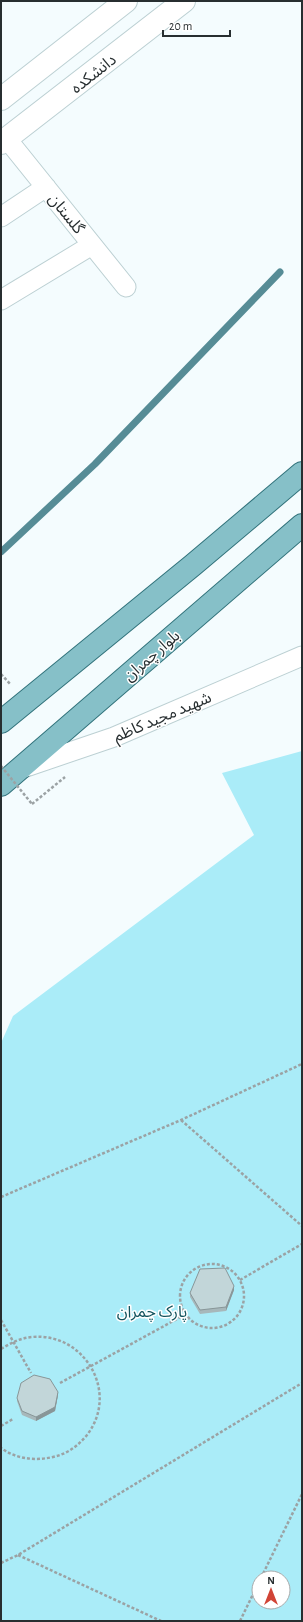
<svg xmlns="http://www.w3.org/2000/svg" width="303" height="1622" font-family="'Alegreya Sans','Noto Sans Arabic',sans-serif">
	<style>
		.green { fill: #aaecf8; fill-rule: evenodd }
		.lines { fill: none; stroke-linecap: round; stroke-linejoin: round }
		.stream { stroke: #568c96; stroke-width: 7 }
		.street-casing { stroke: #bcd0d3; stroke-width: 21 }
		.secondary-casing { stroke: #bcd0d3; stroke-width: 24 }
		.primary-casing { stroke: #31727b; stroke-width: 24 }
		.path { stroke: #9ba2a4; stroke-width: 2.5; stroke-dasharray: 3 2; stroke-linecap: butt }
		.street { stroke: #fff; stroke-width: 19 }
		.secondary { stroke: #fff; stroke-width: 22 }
		.primary { stroke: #86c0c8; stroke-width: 22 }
		.path-bridge { stroke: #9ba2a4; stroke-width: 2.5; stroke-dasharray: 3 2; stroke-linecap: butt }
		.wall { fill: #a7b8bb }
		.shaded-wall { fill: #889698 }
		.building { fill: #c2d6d9; stroke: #889698 }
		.labels { text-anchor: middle; stroke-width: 3; stroke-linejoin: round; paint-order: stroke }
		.street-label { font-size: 16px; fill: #272e30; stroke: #fff }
		.park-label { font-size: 16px; fill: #12535d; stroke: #fff }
	</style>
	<rect width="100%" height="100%" fill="#f4fcfe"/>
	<path class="green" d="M302,751v870h-301v-578l12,-27 241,-181 -32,-62zM259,1578h24v24h-24z"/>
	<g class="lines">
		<path class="stream" d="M1,552l94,-88 185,-192"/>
		<defs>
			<path id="street" d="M7,139l119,148
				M1,217l45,-30
				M1,300l91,-55
				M23,768l91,-31 188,-81"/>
			<path id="secondary" d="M1,99l125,-98
				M1,143l183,-142"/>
			<path id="primary" d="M1,722l192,-157 109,-92
				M1,785l301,-260"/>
		</defs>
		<use href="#street" class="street-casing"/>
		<use href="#secondary" class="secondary-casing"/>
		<use href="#primary" class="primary-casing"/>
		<path class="path" d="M1,674l10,11
			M32,804l33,-27
			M181,1120l121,106
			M1,1197l180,-77 121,-56
			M180 1296a32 32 0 1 1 64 0a32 32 0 1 1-64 0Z
			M240,1280l62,-36
			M1,1320l30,53
			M1,1349c10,-6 19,-11 31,-12 52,-5 88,55 55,98 -9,11 -20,19 -34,22 -18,4 -37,2 -52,-9
			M60,1383l126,-69
			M1,1426l12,-7
			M18,1555l143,66
			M1,1563l17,-8 284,-172
			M261,1578l41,-84
			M240,1621l19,-39"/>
		<use href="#street" class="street"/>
		<use href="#secondary" class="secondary"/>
		<use href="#primary" class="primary"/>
		<path class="path-bridge" d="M1,766l31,38"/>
	</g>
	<path class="wall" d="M234,1290l-8,21 -26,3 -10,-17v-4z
		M58,1395l-3,16 -19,10 -14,-6 -5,-14v-3z"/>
	<path class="shaded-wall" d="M234,1286v4l-8,21v-4z
		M58,1392v3l-3,16 -19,10v-4z"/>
	<path class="building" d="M225,1268l9,18 -8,21 -26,3 -10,-17 10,-24z
		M34,1375l16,4 8,13 -3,15 -19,10 -14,-6 -5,-13 4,-15z"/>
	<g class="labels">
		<g class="street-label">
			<text transform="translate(93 73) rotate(-38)" y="6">دانشکده</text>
			<text transform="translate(67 213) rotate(51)" y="6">گلستان</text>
			<text transform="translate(151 655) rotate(-41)" y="6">بلوار چمران</text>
			<text transform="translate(162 716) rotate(-23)" y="6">شهید مجید کاظم</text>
		</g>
		<g class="park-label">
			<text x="152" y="1317">پارک چمران</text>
		</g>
	</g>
	<rect width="303" height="1622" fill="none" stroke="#272e30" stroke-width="4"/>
	<g transform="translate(271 1590)"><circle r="19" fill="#ffffff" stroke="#a9abac"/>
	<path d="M0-3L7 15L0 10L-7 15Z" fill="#d14436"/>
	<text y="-6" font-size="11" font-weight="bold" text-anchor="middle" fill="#272e30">N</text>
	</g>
	<path d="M163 30v6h67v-6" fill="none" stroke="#272e30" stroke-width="2"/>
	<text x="169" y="30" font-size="12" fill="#272e30" stroke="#ffffff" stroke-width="3" paint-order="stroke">20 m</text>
</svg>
